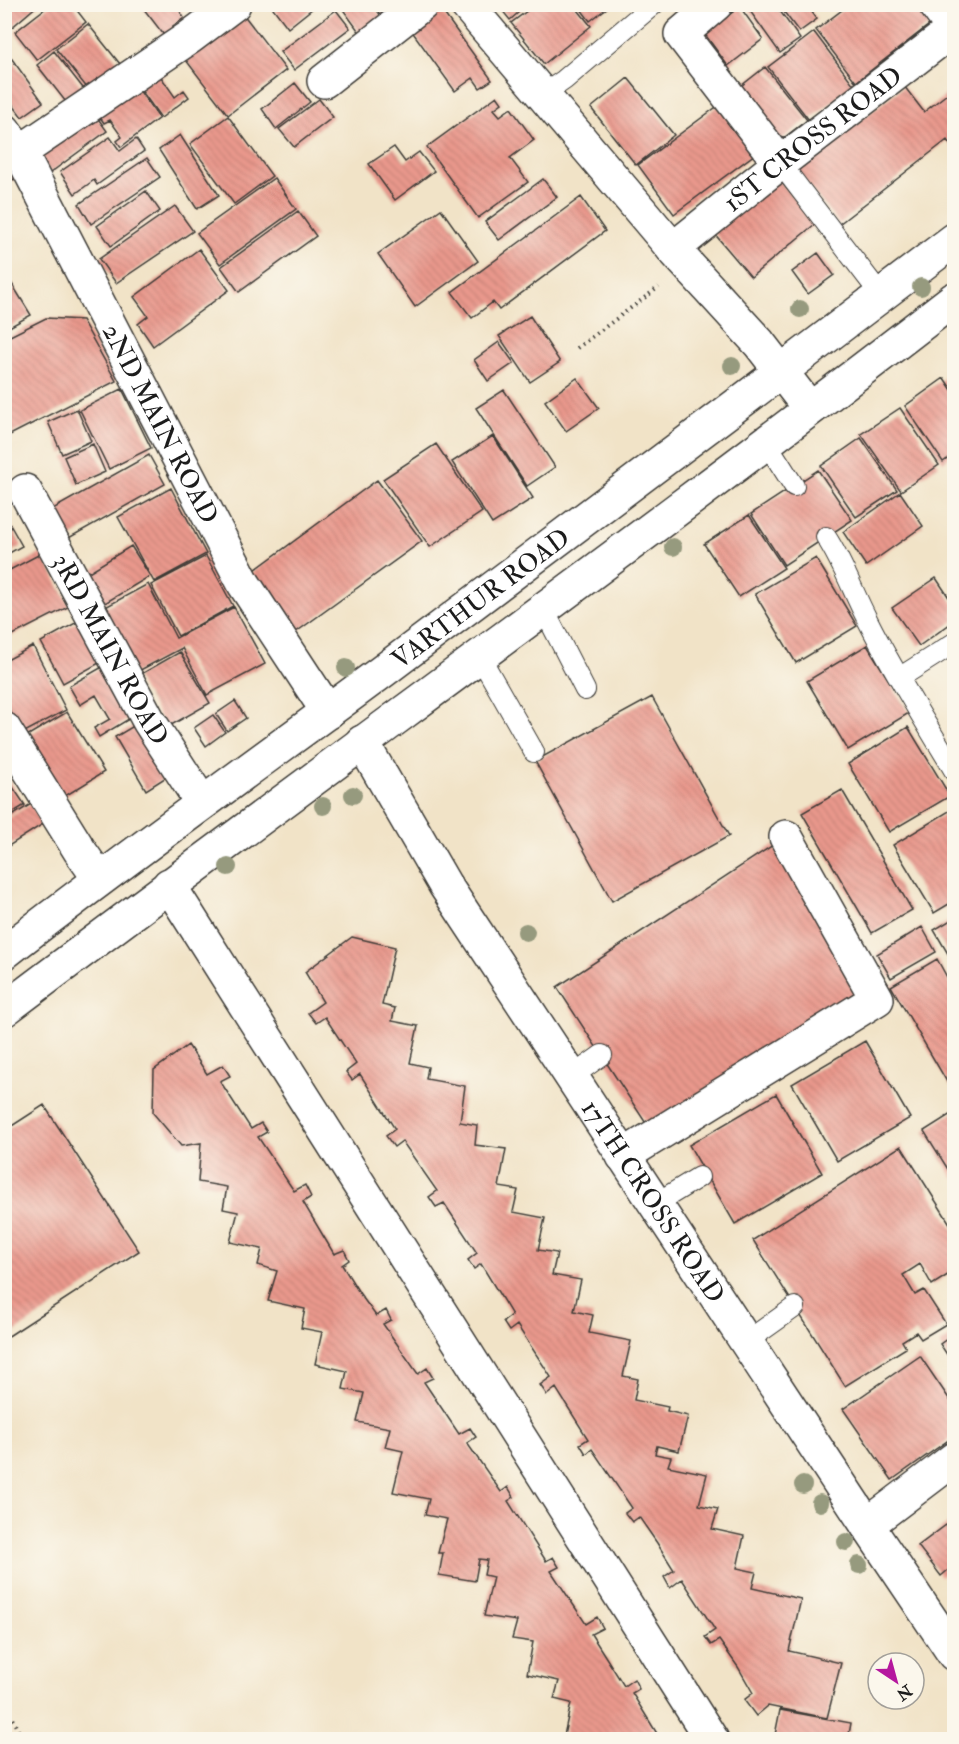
<svg xmlns="http://www.w3.org/2000/svg" width="959" height="1744" font-family="'IM FELL Double Pica',serif">
	<style>
		.building { fill: url(#building-back-hatch) }
		.lines { fill: none; stroke-linecap: round; stroke-linejoin: round }
		.lane-casing { stroke: #3c3a36; stroke-width: 22 }
		.street-casing { stroke: #3c3a36; stroke-width: 36 }
		.secondary-casing { stroke: #3c3a36; stroke-width: 36 }
		.primary-casing { stroke: #3c3a36; stroke-width: 36 }
		.path { stroke: #3c3a36; stroke-width: 4; stroke-dasharray: 1.5 4.5; stroke-linecap: butt }
		.lane { stroke: #fff; stroke-width: 20 }
		.street { stroke: #fff; stroke-width: 33 }
		.secondary { stroke: #fff; stroke-width: 33 }
		.primary { stroke: #fff; stroke-width: 33 }
		.tree { fill: #969a7e }
		.labels { text-anchor: middle; stroke-width: 6; stroke-linejoin: round; paint-order: stroke }
		.street-label { font-size: 26px; fill: #1c1c1c; stroke: #fbf7ec }
	</style>
	<defs>
		<pattern id="building-back-hatch" width="6" height="6" patternUnits="userSpaceOnUse" patternTransform="scale(1.5)"><rect width="6" height="6" fill="#e9988c"/><path d="M-1 5l2 2M0 0l6 6M5-1l2 2" fill="none" stroke="#c78278"/></pattern>
	</defs>
	<rect width="100%" height="100%" fill="#fbf7ec"/>
	<filter id="ink" filterUnits="userSpaceOnUse"><feTurbulence type="fractalNoise" baseFrequency=".0167" numOctaves="2"/><feDisplacementMap in="SourceGraphic" scale="12" xChannelSelector="R" yChannelSelector="G"/><feConvolveMatrix kernelMatrix="1 2 1 2 8 2 1 2 1" color-interpolation-filters="sRGB"/></filter>
	<filter id="wash" filterUnits="userSpaceOnUse"><feTurbulence type="fractalNoise" baseFrequency=".008" numOctaves="4" result="noise"/><feDisplacementMap in="SourceGraphic" scale="24" xChannelSelector="R" yChannelSelector="G"/><feGaussianBlur stdDeviation="1.35" result="paint"/><feColorMatrix in="noise" values="0 0 0 0 0 0 0 0 0 0 0 0 0 0 0 0 0 1.4 0 .05"/><feComposite in="paint" operator="in"/></filter>
	<g filter="url(#wash)">
		<rect width="100%" height="100%" fill="#f1e3c7"/>
		<g id="blocks">
			<path class="building" d="M4,4h35l-35,30z
				M51,4h21l14,18 -49,38 -22,-28z
				M140,4h48l-8,7 4,7 -11,8 5,6 -11,7z
				M270,4h48l-30,24z
				M339,4h33l13,17 -22,16z
				M375,4h30l-19,15z
				M497,4h31l-18,16z
				M577,4h35l-22,17z
				M745,4h30l25,35 -20,14z
				M778,4h28l11,15 -18,13z
				M850,4h71l13,17 -78,61 -40,-52z
				M535,5h39l17,21 -47,38 -33,-41z
				M740,7l23,32 -35,27 -24,-33z
				M440,8l52,72 -12,8 -7,-10 -18,13 -44,-61z
				M240,10l46,60 -58,45 -46,-60z
				M336,10l14,18 -56,42 -14,-18z
				M88,24l36,45 -32,25 -36,-45z
				M814,32l40,53 -45,35 -41,-53z
				M4,48l39,54 -21,15 -18,-24z
				M54,51l36,46 -17,14 -36,-46z
				M765,67l42,53 -30,23 -41,-53z
				M170,70l-9,7 14,20 9,-7 5,7 -28,21 -25,-35z
				M628,78l46,57 -38,30 -45,-57z
				M134,83l25,35 -38,29 -4,-6 5,-4 -12,-17 -6,3 -8,-12z
				M295,83l15,19 -34,27 -14,-20z
				M904,86l20,26 23,-18 7,10v43l-1,2 -6,-9 -108,84 -43,-54z
				M497,96l5,7 -8,6 6,7 11,-8 23,32 -24,18 18,24 -50,36 -51,-71z
				M319,99l14,18 -39,30 -15,-18z
				M719,105l36,49 -81,60 -36,-49z
				M89,106l18,25 -57,42 -18,-25z
				M228,116l44,60 -38,28 -44,-60z
				M180,135l39,60 -22,14 -38,-59z
				M110,137l10,14 16,-12 8,12 -47,34 -3,-5 -19,14 -15,-22z
				M394,147l11,15 14,-10 15,19 -39,29 -26,-36z
				M147,158l13,19 -69,47 -12,-20z
				M4,159l12,19 -12,7z
				M274,178l22,31 -76,55 -23,-31z
				M778,178l37,46 -64,53 -38,-45z
				M543,179l14,18 -58,43 -14,-18z
				M146,191l14,20 -49,35 -14,-20z
				M581,197l24,34 -106,79 -6,-8 -21,16 -20,-26z
				M175,206l18,25 -77,52 -17,-24z
				M441,209l37,52 -63,46 -37,-53z
				M298,211l18,25 -77,56 -18,-25z
				M199,249l30,41 -76,56 -15,-22 10,-8 -14,-19z
				M818,253l16,22 -26,19 -16,-22z
				M4,271l27,44 -27,15z
				M530,316l30,46 -30,20 -31,-46z
				M46,318l36,2 34,61 -112,57v-99z
				M499,342l15,21 -26,18 -14,-21z
				M577,378l22,30 -33,23 -21,-30z
				M944,378l10,15v61l-11,8 -38,-56z
				M122,389l29,59 -42,21 -29,-59z
				M504,390l51,77 -28,19 -51,-78z
				M900,408l39,57 -38,26 -40,-57z
				M77,409l14,32 -29,13 -14,-32z
				M493,436l40,62 -41,26 -40,-62z
				M861,438l36,52 -41,27 -35,-51z
				M93,444l12,28 -29,13 -12,-28z
				M436,444l46,68 -52,35 -47,-68z
				M149,455l16,29 -98,55 -16,-29z
				M818,470l34,50 -68,45 -33,-51z
				M377,480l45,61 -130,94 -44,-60z
				M171,488l35,66 -52,28 -36,-65z
				M900,492l23,34 -57,40 -23,-34z
				M4,514l18,32 -18,10z
				M749,515l35,53 -45,29 -35,-53z
				M131,546l19,30 -45,27 -18,-30z
				M42,553l28,53 -65,33 -1,-66z
				M206,556l27,50 -55,30 -27,-51z
				M816,558l41,68 -61,37 -41,-69z
				M936,578l18,27v16l-35,25 -27,-38z
				M148,584l28,54 58,-31 31,57 -58,31 -25,-47 -51,27 -33,-64z
				M79,621l22,41 -38,21 -22,-41z
				M867,645l42,68 -61,37 -41,-69z
				M33,646l33,64 -45,24 -16,-33v-40z
				M180,652l30,51 -44,25 -30,-51z
				M104,666l30,50 -35,21 -5,-9 16,-9 -14,-24 -16,10 -11,-19z
				M652,697l77,139 -117,65 -77,-140z
				M235,701l11,17 -19,13 -11,-17z
				M67,712l37,60 -42,26 -37,-61z
				M213,715l12,17 -19,14 -12,-18z
				M137,724l31,52 -22,14 -31,-53z
				M908,727l42,69 -61,36 -41,-68z
				M4,774l21,31 -21,13z
				M842,790l70,120 -40,23 -70,-120z
				M31,804l12,20 -39,25v-28z
				M954,808v93l-20,12 -41,-68z
				M773,845l92,141 -216,142 -92,-141z
				M954,918v46l-20,-34z
				M922,927l14,25 -45,26 -14,-24z
				M352,937l43,10 -13,58 13,3 -3,13 26,5 -8,37 18,4 -2,12 39,7 -5,36 17,3 -2,20 31,4 -7,38 19,3 -5,22 32,6 -7,32 19,3 -5,22 29,5 -7,31 19,4 -4,18 42,8 -8,35 15,3 -4,21 34,7 -1,4 21,5 -9,35 -22,-5 -2,8 16,3 -3,9 39,8 -8,31 19,4 -6,20 32,7 -7,32 19,4 -4,16 49,11 -12,52 52,12 -14,55 -59,-12 -12,10 -12,-16 9,-7 -15,-26 -19,-27 -8,5 -6,-8 10,-7 -33,-51 -12,9 -6,-11 10,-7 -17,-27 -18,-26 -7,5 -7,-9 7,-5 -40,-59 -6,5 -6,-10 8,-5 -32,-51 -9,7 -7,-10 11,-8 -34,-52 -8,6 -6,-9 9,-7 -31,-51 -7,5 -6,-9 9,-7 -33,-50 -8,4 -7,-10 8,-6 -35,-50 -8,6 -8,-11 9,-7 -35,-55 -8,6 -6,-8 10,-8 -31,-47 -9,6 -8,-10 15,-11 -18,-30z
				M937,959l17,31v95l-4,2 -59,-101z
				M865,1041l45,77 -73,43 -45,-77z
				M188,1045l19,29 16,-9 7,11 -10,5 31,48 10,-6 6,9 -9,5 36,54 11,-6 6,12 -8,5 31,52 10,-4 5,10 -7,5 18,29 16,22 10,-6 5,10 -8,4 35,50 9,-6 6,10 -9,4 35,52 11,-6 6,9 -9,6 34,49 7,-5 6,10 -6,4 38,60 7,-4 6,10 -8,4 35,53 11,-7 6,11 -12,6 33,52 10,-7 5,10 -7,4 29,47h-98l8,-37 -17,-4 5,-18 -32,-7 6,-32 -21,-3 5,-18 -33,-5 9,-39 -9,-2 3,-15 -8,-1 -4,22 -36,-6 4,-22h-5l9,-34 -22,-4 4,-16 -36,-7 10,-41 -18,-4 5,-19 -33,-6 7,-29 -21,-4 4,-18 -32,-7 7,-32 -21,-4 4,-19 -37,-8 9,-30 -19,-6 4,-16 -32,-7 8,-30 -15,-3 4,-22 -29,-5 3,-39 -20,3 -28,-33 1,-43z
				M776,1094l46,79 -87,51 -46,-79z
				M44,1105l95,146 -135,88v-208z
				M954,1112v67l-30,-48z
				M901,1146l53,84v41l-22,14 -12,-21 -17,11 12,20 9,-5 22,34 -25,15 -5,-7 -14,9 4,7 -61,38 -92,-146z
				M954,1334v31l-14,-21z
				M920,1356l34,50v30l-62,44 -49,-71z
				M954,1519v46l-13,11 -23,-30z
				M780,1710l71,13 -3,17h-74z"/>
		</g>
	</g>
	<g filter="url(#ink)">
		<use href="#blocks" fill-opacity="0" stroke="#3c3a36" stroke-width="1.5"/>
		<g class="lines">
			<defs>
				<path id="lane" d="M544,94l20,-14 90,-76
					M780,163l101,132
					M766,442l28,44
					M826,537c17,26 27,55 41,82 26,52 57,101 87,151
					M543,608l42,82
					M479,655l55,97
					M899,678l55,-35
					M571,1077l31,-22
					M655,1204l44,-27
					M746,1342l49,-35"/>
				<g id="street">
					<path d="M716,4l-35,30 99,129"/>
					<path d="M935,4l19,26"/>
					<path d="M324,81l98,-77"/>
					<path id="s1" d="M4,130l16,22 224,432 84,128"/>
					<path d="M20,152l170,-115 44,-33"/>
					<path id="s2" d="M673,249l107,-86 174,-134"/>
					<path id="s3" d="M25,491l124,230 53,82"/>
					<path d="M4,729l76,122 19,27"/>
					<path d="M169,885l543,855"/>
					<path d="M623,1156l254,-157 -91,-162"/>
					<path d="M867,1525l87,-66"/>
				</g>
				<g id="secondary">
					<path d="M466,4l207,245 86,94 51,66"/>
					<path id="s4" d="M362,742l83,143 422,640 87,129"/>
				</g>
				<g id="primary">
					<path id="s5" d="M4,953c124,-97 252,-188 379,-282 191,-142 381,-287 571,-431"/>
					<path d="M4,1010c316,-239 638,-469 950,-711"/>
				</g>
			</defs>
			<use href="#lane" class="lane-casing"/>
			<use href="#street" class="street-casing"/>
			<use href="#secondary" class="secondary-casing"/>
			<use href="#primary" class="primary-casing"/>
			<path class="path" d="M577,348l82,-61
				M948,1700l6,-4
				M4,1703l19,37"/>
			<use href="#lane" class="lane"/>
			<use href="#street" class="street"/>
			<use href="#secondary" class="secondary"/>
			<use href="#primary" class="primary"/>
		</g>
		<g class="tree">
			<circle cx="921" cy="287" r="9"/>
			<circle cx="800" cy="309" r="9"/>
			<circle cx="732" cy="366" r="9"/>
			<circle cx="673" cy="547" r="9"/>
			<circle cx="346" cy="668" r="9"/>
			<circle cx="353" cy="795" r="9"/>
			<circle cx="323" cy="806" r="9"/>
			<circle cx="228" cy="867" r="9"/>
			<circle cx="526" cy="932" r="9"/>
			<circle cx="803" cy="1485" r="9"/>
			<circle cx="820" cy="1503" r="9"/>
			<circle cx="846" cy="1542" r="9"/>
			<circle cx="859" cy="1565" r="9"/>
		</g>
	</g>
	<g class="labels">
		<g class="street-label">
			<text dy="9" stroke="none"><textPath href="#s2" startOffset="178">1ST CROSS ROAD</textPath></text>
			<text dy="9" stroke="none"><textPath href="#s1" startOffset="333">2ND MAIN ROAD</textPath></text>
			<text dy="9" stroke="none"><textPath href="#s5" startOffset="594">VARTHUR ROAD</textPath></text>
			<text dy="9" stroke="none"><textPath href="#s3" startOffset="180">3RD MAIN ROAD</textPath></text>
			<text dy="9" stroke="none"><textPath href="#s4" startOffset="544">17TH CROSS ROAD</textPath></text>
		</g>
	</g>
	<rect width="959" height="1744" fill="none" stroke="#fbf7ec" stroke-width="24"/>
	<g transform="translate(896 1681) rotate(144)"><circle r="28" fill="#fbf7ec" stroke="#a29f99" stroke-width="1.5"/>
	<path d="M0-4.5L10 22L0 15L-10 22Z" fill="#b5179e"/>
	<text y="-9" font-size="16" font-weight="bold" text-anchor="middle" fill="#1c1c1c">N</text>
	</g>
</svg>
